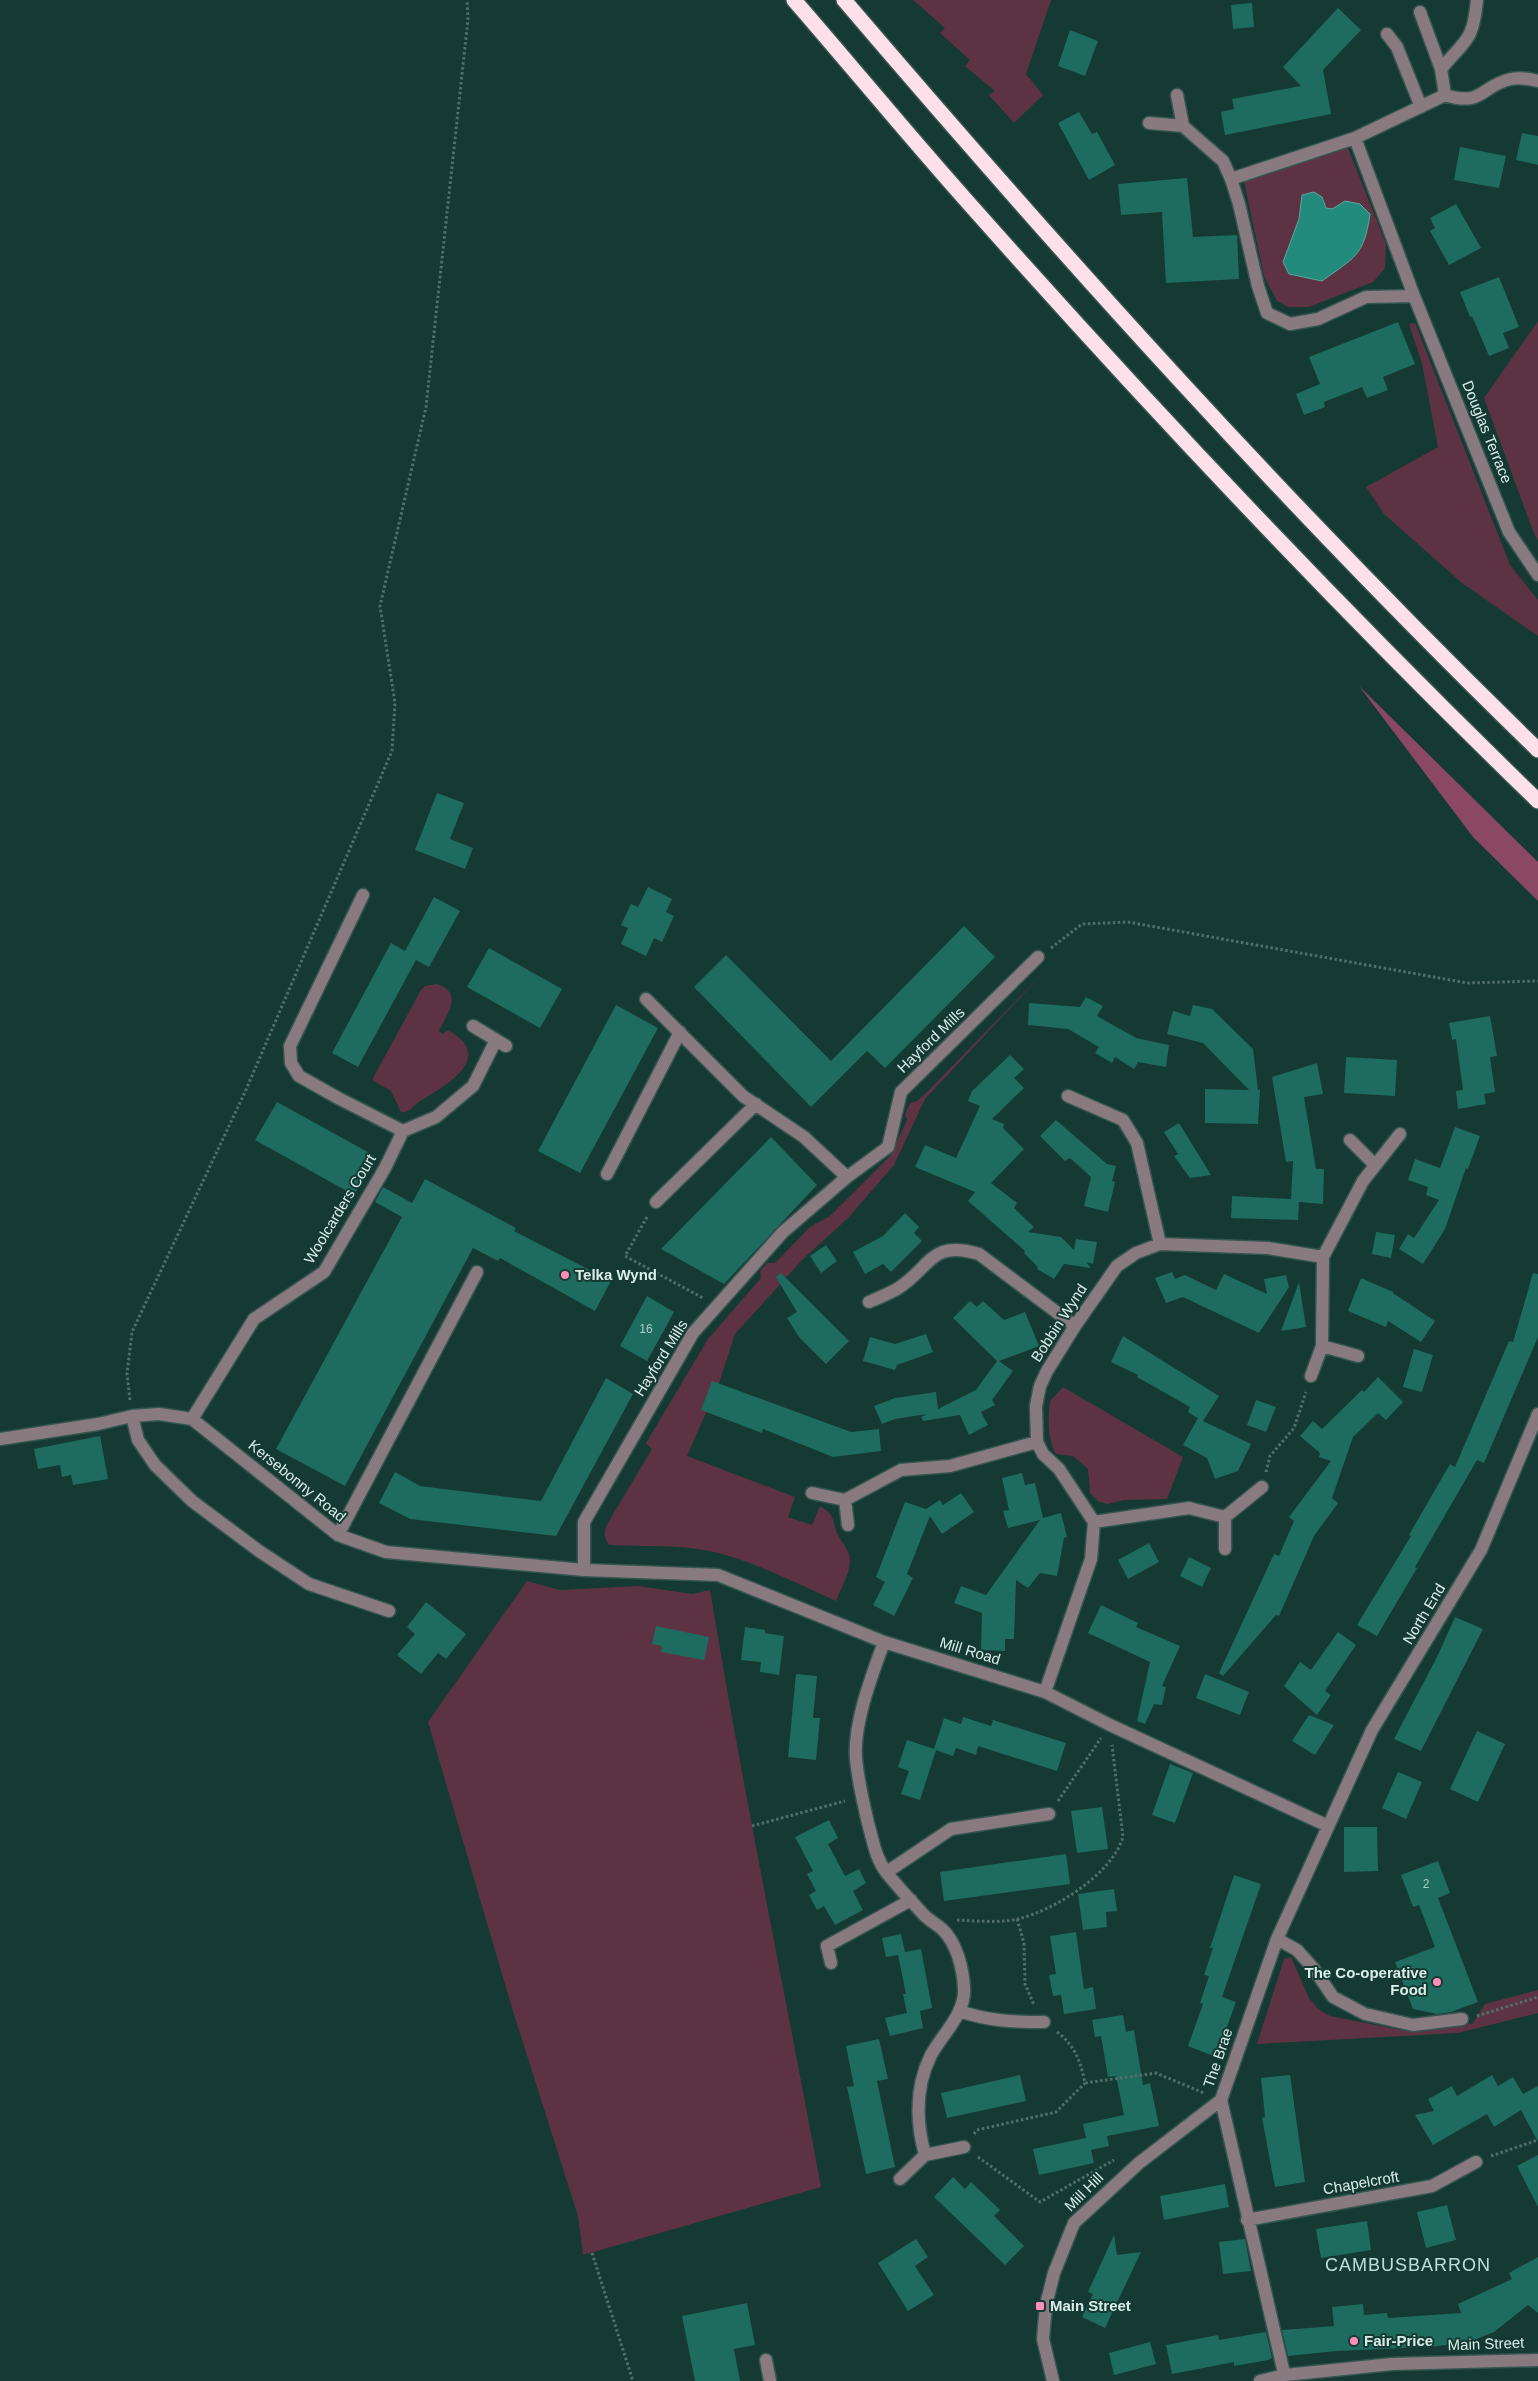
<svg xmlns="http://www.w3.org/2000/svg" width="1538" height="2381" font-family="Arial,sans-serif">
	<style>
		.green { fill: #5d3344 }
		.forest { fill: #8a4863 }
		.water { fill: #238b7c; stroke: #5aa99d }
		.building { fill: #1e6b5f }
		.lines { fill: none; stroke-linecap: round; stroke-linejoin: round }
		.minor-casing { stroke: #355650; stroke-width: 15 }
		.highway-casing { stroke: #355650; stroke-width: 18 }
		.path { stroke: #51706a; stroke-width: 3; stroke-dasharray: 2.5 2.5; stroke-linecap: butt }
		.minor { stroke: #897a7f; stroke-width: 12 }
		.highway { stroke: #fde0e9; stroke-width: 15 }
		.poi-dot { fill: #ff8ebb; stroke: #153933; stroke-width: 2 }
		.labels { text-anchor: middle; stroke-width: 4; stroke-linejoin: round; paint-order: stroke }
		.number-label { font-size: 12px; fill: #abcdc6 }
		.street-label { font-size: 15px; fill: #daeee9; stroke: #153933 }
		.poi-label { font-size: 15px; font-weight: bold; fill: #daeee9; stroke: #153933; text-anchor: start }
		.quarter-label { font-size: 18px; letter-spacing: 1px; fill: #b8e0d7; stroke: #153933 }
	</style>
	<rect width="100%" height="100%" fill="#153933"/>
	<path class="green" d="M913,0h138l-25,74 17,21 -29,28 -25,-28 6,-4 -30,-25 5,-6 -30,-27 5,-5z
		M1348,148l38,96 -1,24 -12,14 -64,25h-21l-11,-6 -13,-25 -20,-95z
		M1538,321v220l-5,-10 -49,-133z
		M1415,323l95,242 28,35v36l-76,-53 -78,-69 -18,-27 72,-40 -16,-84 -13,-39z
		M1046,970l-121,129 -31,66 -46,53 -46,42 -67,74 -16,49 -32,73 108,41 -7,20 24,8 8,-19c17,10 11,14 18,29 3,6 8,11 10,17 7,14 -7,35 -12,49 -40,-18 -80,-39 -122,-49 -34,-8 -71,-5 -105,-7 -6,-9 -5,-15 0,-24l43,-72 -6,-6 62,-104 53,-61 -1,-7 7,-8h8l35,-36 20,-11 60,-60 17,-36 -2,-5 5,-12 7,-2 8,-7z
		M437,984c27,9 10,30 2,47l4,3 4,-4c50,26 0,55 -27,71 -7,5 -10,12 -19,11l-10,-21 -19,-11 49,-90 4,-4z
		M1063,1387l120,70 -16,42 -43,1 -17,4 -9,-3 -8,-8 -2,-24 -15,-13 -17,-2c-9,-15 -8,-36 -6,-53z
		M527,1581l33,9 78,-4 54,8 18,-4c33,200 74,398 111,597l-238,68 -5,-39 -66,-208 -84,-286z
		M1291,1957l18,41 9,11 12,7 71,14 61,-8 10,2 13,-20 53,-14v23l-80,20 -201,11 27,-85z"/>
	<path class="forest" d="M1359,686l179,176v39l-65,-64z"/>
	<path class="water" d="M1314,192l8,5 4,11 6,1 13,-8 15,3 10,10c-6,42 -15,43 -48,67l-33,-7 -6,-12 16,-43 3,-24z"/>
	<path class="building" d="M1252,3l2,24 -21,2 -2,-24z
		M1338,8l23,22 -38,40 8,44 -106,21 -4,-23 13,-3 -2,-10 69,-13 -18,-19z
		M1070,30l28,11 -13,35 -27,-10z
		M1079,112l13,22 5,-2 18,33 -26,15 -31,-57z
		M1522,133l16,3v29l-22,-5z
		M1460,147l46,9 -7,32 -45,-8z
		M1187,178l6,59 44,-2 2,44 -73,4 -4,-71 -41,3 -3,-31z
		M1456,204l25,44 -32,17 -19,-34 5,-3 -5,-10z
		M1499,277l20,50 -16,6 6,15 -20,8 -17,-40 -2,1 -10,-25z
		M1398,322l17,42 -32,13 5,13 -21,8 -5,-11 -38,15 1,5 -21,8 -8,-21 24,-10 -11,-27z
		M437,793l27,10 -14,36 23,9 -8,21 -50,-19z
		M648,887l24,12 -6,13 8,4 -12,26 -8,-4 -8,18 -25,-12 7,-16 -7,-3 10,-21 7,3z
		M434,897l26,14 -31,56 -13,-7 -58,107 -26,-14 59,-110 14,8z
		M964,926l31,31 -110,111 -18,-17 -56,56 -117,-120 32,-32 105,106z
		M489,948l73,41 -22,39 -73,-41z
		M1086,997l17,9 -6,10 39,22 33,7 -3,22 -28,-5 -4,7 -19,-12 -3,6 -17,-10 4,-6 -31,-18 -40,-4 1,-22 51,4z
		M616,1005l42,23 -78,145 -42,-22z
		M1193,1005l19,4 41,40 5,41h2l-2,34 -53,-1v-34l44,1 -46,-47 -36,-9 6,-23 17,5z
		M1490,1016l7,40 -7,1 5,35 -11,2 2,10 -28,5 -2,-18 7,-1 -7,-51 -4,1 -3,-17z
		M1010,1055l14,14 -10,9 10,10 -32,31 12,5 -1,4 21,21 -33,34 26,20 -3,5 20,19 -6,5 33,5 13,13 2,-11 21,3 -4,22 -7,-2 5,6 -27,-4 -10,15 -17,-10 1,-2 -14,-14 1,-2 -57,-50 7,-9 -60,-25 10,-22 31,13 24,-52 -12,-5 4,-10z
		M1346,1057l51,3 -2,36 -51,-3z
		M1317,1063l6,31 -19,3 12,72h8l-1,35 -24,-2 -1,18 -67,-2 1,-22 59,3 2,-38 -7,1 -14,-85z
		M277,1102l98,54 -21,39 -99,-55z
		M1056,1120l51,44 9,2 -4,15 3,1 -7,30 -24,-6 7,-29 -21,-19 -5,3 -25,-25z
		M1179,1123l13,21 19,31 -21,3 -16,-22 4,-2 -14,-22z
		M1455,1127l25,9 -12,33 -2,-1 -21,61 -22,35 -24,-15 9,-15 6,4 25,-38 -13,-5 2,-8 -20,-7 7,-21 25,9z
		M771,1137l46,48 -93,99 -63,-35z
		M425,1179l91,49 -2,3 97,50 -16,30 -95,-53 -2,3 -25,-13 -128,238 -69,-37 126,-232 -27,-15 8,-15 29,16z
		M905,1213l14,14 -5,6 8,8 -31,31 -8,-8 -18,10 -12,-22 30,-16z
		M1376,1232l19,3 -4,23 -19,-4z
		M826,1245l11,16 -16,12 -11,-17z
		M1172,1272l3,7 10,-4 31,15 8,-16 43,20 -3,-15 22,-4 3,12 -30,46 -76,-36 -17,6 -11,-25z
		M781,1273l68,68 -23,23 -27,-27 -12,-19 10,-6 -21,-35z
		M1533,1273l5,1v63l-54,126 -7,-3 -62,107 2,1 -40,68 -20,-11 54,-89 -2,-1 41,-71 5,3 54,-126 4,1z
		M1361,1278l32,14v1l42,28 -14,21 -33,-21 -2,6 -38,-16z
		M1299,1282l7,45 -25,4z
		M647,1296l27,16 -27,49 -27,-15z
		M970,1301l7,6 6,-6 21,19 21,-8 14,34 -40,15 14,10 -21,29 3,5 -14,7 7,13 -19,10 -9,-20 -37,6 -2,-4 6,-3 -32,5 -13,5 -8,-18 21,-8 41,-6 2,17 38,-19 21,-29 -44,-43z
		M926,1334l7,18 -36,13 -2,5 -32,-9 7,-24 25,7z
		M1123,1336l96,60 -16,25 48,23 -13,27 -23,8 -8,-21 -24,-13 15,-27 4,3 -14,-9 2,-5 -53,-30 1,-2 -27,-13z
		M1414,1349l19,6 -11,37 -19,-5z
		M1378,1377l25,25 -17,18 -8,-7 -25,24 -21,61 6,5 -24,33 -35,80 -3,-1 -53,61 -4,-3 55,-119 5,2 15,-35 -5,-4 42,-56 -12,-4 1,-4 -20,-17 13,-15 9,8 40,-39 2,2z
		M606,1378l27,16 -77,142 -146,-17 -31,-16 16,-31 25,14 121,15z
		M712,1381l139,51 28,-3 2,22 -48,6 -70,-28 -1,4 -61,-23z
		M1256,1400l20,7 -10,25 -19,-7z
		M100,1436l8,43 -35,6 -2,-10 -9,2 -2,-12 -22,4 -4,-20z
		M1022,1473l3,12 10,-2 8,35 18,-5 6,24 -3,1 -7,38 -17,-3 -12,15 -12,-8 -2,59h-9v12l-24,-1 1,-37 -28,-10 7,-17 25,9 54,-75 -32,8 -5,-17 6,-1 -7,-32z
		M961,1493l13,19 -32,22 -12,-18 -23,58 6,4 -19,38 -21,-11 12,-23 -9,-5 29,-75 21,7 14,-9 3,5z
		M1149,1543l10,19 -31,17 -10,-19z
		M1189,1557l22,11 -9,19 -22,-11z
		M426,1602l40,32 -20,25 -8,-6 -17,21 -24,-19 18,-21 -8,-7z
		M1101,1605l37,18 -2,4 44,19 -18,40 4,1 -4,18 -8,-1 -9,20 -8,-3 13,-59 -62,-29z
		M1455,1617l28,12 -62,122 -27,-12 44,-84z
		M656,1626l53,11 -5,23 -43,-8 1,-6 -10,-2z
		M745,1627l20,3v3l19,3 -5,39 -19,-3 1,-10 -20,-2z
		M1338,1632l18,13 -31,46 6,4 -14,20 -33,-29 16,-24 11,8z
		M796,1674l21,2 -4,42h7l-4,42 -28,-3z
		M1205,1674l44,18 -9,23 -44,-17z
		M1309,1715l25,10 -19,30 -23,-14z
		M963,1717l28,9 2,-6 73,23 -9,28 -79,-25 -2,9 -20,-7 -3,8 -17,-6 -16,50 -19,-6 8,-23 -11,-4 9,-27 27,9 10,-31 17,6z
		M1477,1731l28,13 -27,58 -28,-13z
		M1170,1764l23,9 -18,50 -23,-8z
		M1398,1772l24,10 -16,37 -24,-11z
		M1102,1807l6,42 -31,4 -6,-42z
		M829,1820l9,18 -10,6 17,32 14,-7 7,14 -13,8 10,19 -28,15 -11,-19 -7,4 -8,-15 7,-4 -9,-17 6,-3 -18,-34z
		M1344,1827h33l1,44 -34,1z
		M1066,1854l4,30 -126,17 -4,-29z
		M1438,1861l12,32 -12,5 40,104 -27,10 -14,2 -24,-5 -18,-47 40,-15 -16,-42 -6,2 -12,-32z
		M1234,1875l27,9 -39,113 14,5 -20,55 -28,-11 15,-42 -3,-1 9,-27 -5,-1 9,-27h-3z
		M1114,1889l3,22 -11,1 1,15 -24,3 -5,-36z
		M1076,1932l8,57 9,-2 3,22 -32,5 -3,-19 -8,1 -4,-21 7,-1 -6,-38z
		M901,1934l4,18 16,-3 11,59 -12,3 3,17 -33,8 -5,-18 22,-5 -4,-19h3l-8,-39 -12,2 -4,-19z
		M1123,2015l3,17 8,-2 9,55 7,-2 9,43 -52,10 2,10 -18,4 3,13 -55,12 -6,-26 53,-11 -3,-14 41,-9 -8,-39 -8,1 -7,-41 -6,1 -3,-17z
		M879,2039l9,40 -11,2 18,86 -29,7 -19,-87 7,-1 -8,-40z
		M1020,2075l6,26 -79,17 -6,-25z
		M1290,2075l15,107 -30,5 -13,-69 3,-1 -4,-39z
		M1492,2075l6,11 15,-9 10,17 15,-8v56l-17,-32 -27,17 -7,-13 -54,31 -18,-30 19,-4 -6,-12 24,-13 5,10z
		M1538,2155v52l-21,-41z
		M953,2177l12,12 6,-7 29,28 -6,6 30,30 -19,19 -71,-68z
		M1225,2184l4,23 -65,13 -4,-24z
		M1447,2205l9,35 -30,8 -9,-36z
		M1367,2221l4,29 -50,8 -5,-29z
		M1114,2235l3,20 24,-3 -36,76 -23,-11 11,-23 -5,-2z
		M916,2239l12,18 -13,9 19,29 -26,16 -30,-48z
		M1245,2239l6,32 -28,3 -4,-32z
		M1538,2257v56l-10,-8 -34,27 -25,10 -39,5 -94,4 -48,5 -6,-26 52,-4 -2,-19 31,-3 1,11 23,-2 1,5 73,-5 -3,-9 54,-25 -3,-6z
		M747,2303l8,42 -21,4 6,32h-45l-13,-65z
		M1266,2332l6,26 -4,2 -34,6v-4l-62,12 -6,-29 52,-10 1,5z
		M1150,2342l6,22 -42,11 -5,-22z"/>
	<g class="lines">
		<defs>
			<path id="minor" d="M1387,34l10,13 24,60
				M1441,69c25,-30 32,-27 36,-69
				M1177,95l6,31 40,35 8,18 8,25 19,82 9,27 23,11 28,-5 48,-22 48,-1
				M1445,95c38,12 35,-9 66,-16 9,-2 18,0 27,2
				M1149,123l34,3
				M1355,138l59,158 95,236 29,43
				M1231,179l124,-41 90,-43 -4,-26 -21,-57
				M363,895l-73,151 1,17 8,13 39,22 65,33
				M646,999l97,97 61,41 43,40
				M473,1026l33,20
				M1068,1096l55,24 14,23 23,101
				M1350,1140l24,24
				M607,1174l73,-142
				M656,1202l100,-98
				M869,1302c9,-4 19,-8 28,-13 34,-21 33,-50 82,-35l96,72
				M1322,1346l36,10
				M1311,1376l11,-30 1,-89 40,-76 37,-47
				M132,1416l6,24 17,25 37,36 67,50 50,33 80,27
				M192,1419l62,-100 70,-47 61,-104 18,-37 33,-14 37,-31 23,-46
				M0,1439l98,-15 34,-8 27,-2 33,5 146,116 48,17 198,18 134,5 166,67 161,50 65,33 218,101
				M812,1493l33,7 56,-30 49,-4 87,-24
				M845,1500l3,25
				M1094,1522l95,-14 36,9 37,-30
				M338,1535l139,-263
				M1225,1549v-32
				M584,1570v-48l109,-189 90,-101 64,-55 41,-30 13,-55 137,-135
				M884,1642c-12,33 -31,82 -28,117 2,21 7,43 12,64 5,17 7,34 18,49 12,15 25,29 38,43 5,5 12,9 18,14 15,14 21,40 22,59 2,25 -22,47 -33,67 -16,32 -15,67 -6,100l-25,24
				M1045,1692l46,-133 3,-37 -35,-53 -16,-15 -6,-12 -1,-36 4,-20 7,-15 28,-45 42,-60 19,-13 24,-9 108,4 55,9
				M887,1872l64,-43 98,-15
				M1277,1939l20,11 17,19 19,28 32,17 48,11 49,-6
				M831,1963l-4,-17 84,-46
				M959,2011c30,10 53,11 85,11
				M925,2155l39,-8
				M1247,2220l185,-34 44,-24
				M766,2360l4,21
				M1283,2369l-62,-269 56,-161 95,-209 109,-180 57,-136
				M1053,2381l-10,-42 3,-34 8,-32 20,-50 65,-60 82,-63
				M1260,2381l25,-6 107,-11 146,-4"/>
			<path id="highway" d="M794,0c60,69 118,140 179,208 181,204 369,403 565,593
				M844,0c221,259 450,513 694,750"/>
		</defs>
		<use href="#minor" class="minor-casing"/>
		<use href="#highway" class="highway-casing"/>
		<path class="path" d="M1051,948l31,-24 46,-2 339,61 71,-2
			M647,1217l-22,39 78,42
			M130,1400l-3,-26 5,-42 113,-240 147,-341 3,-48 -15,-97 46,-199 42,-388 -1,-19
			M1266,1472l4,-16 24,-28 12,-36
			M1058,1801l43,-63
			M752,1826l93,-25
			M1017,1919l7,24 1,41 9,21
			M957,1920c19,1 42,3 61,-1 37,-9 94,-45 105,-82l-11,-92
			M1477,2016l61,-19
			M1057,2032c18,13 24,31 28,51l71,-10 48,20
			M974,2134l3,-4 79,-18 29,-29
			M1491,2156l47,-16
			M978,2157l62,45 74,-42
			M592,2253l41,128"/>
		<use href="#minor" class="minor"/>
		<use href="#highway" class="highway"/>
	</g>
	<g class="poi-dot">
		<circle cx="565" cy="1275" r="5"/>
		<circle cx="1437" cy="1982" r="5"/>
		<rect x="1035" y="2301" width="10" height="10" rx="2.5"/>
		<circle cx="1354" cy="2341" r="5"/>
	</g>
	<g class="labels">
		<g class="number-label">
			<text x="646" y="1333">16</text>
			<text x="1426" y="1888">2</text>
		</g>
		<g class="street-label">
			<text transform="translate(1487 432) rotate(68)" y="5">Douglas Terrace</text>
			<text transform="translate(931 1040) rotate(-44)" y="5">Hayford Mills</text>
			<text transform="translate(340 1209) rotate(-59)" y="5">Woolcarders Court</text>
			<text transform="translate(1059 1323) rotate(-57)" y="5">Bobbin Wynd</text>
			<text transform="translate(661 1358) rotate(-58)" y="5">Hayford Mills</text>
			<text transform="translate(297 1481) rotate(39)" y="5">Kersebonny Road</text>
			<text transform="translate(1424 1614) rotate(-59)" y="5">North End</text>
			<text transform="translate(970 1651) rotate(17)" y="5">Mill Road</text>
			<text transform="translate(1218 2058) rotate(-71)" y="5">The Brae</text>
			<text transform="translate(1361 2183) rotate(-10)" y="5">Chapelcroft</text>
			<text transform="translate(1084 2192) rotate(-45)" y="5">Mill Hill</text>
			<text transform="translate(1486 2344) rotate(-2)" y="5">Main Street</text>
		</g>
		<g class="poi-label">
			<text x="575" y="1280">Telka Wynd</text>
			<text x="1427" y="1978" text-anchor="end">The Co-operative<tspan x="1427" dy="17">Food</tspan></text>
			<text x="1050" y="2311">Main Street</text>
			<text x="1364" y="2346">Fair-Price</text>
		</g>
		<g class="quarter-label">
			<text x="1408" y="2271">CAMBUSBARRON</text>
		</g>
	</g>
</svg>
